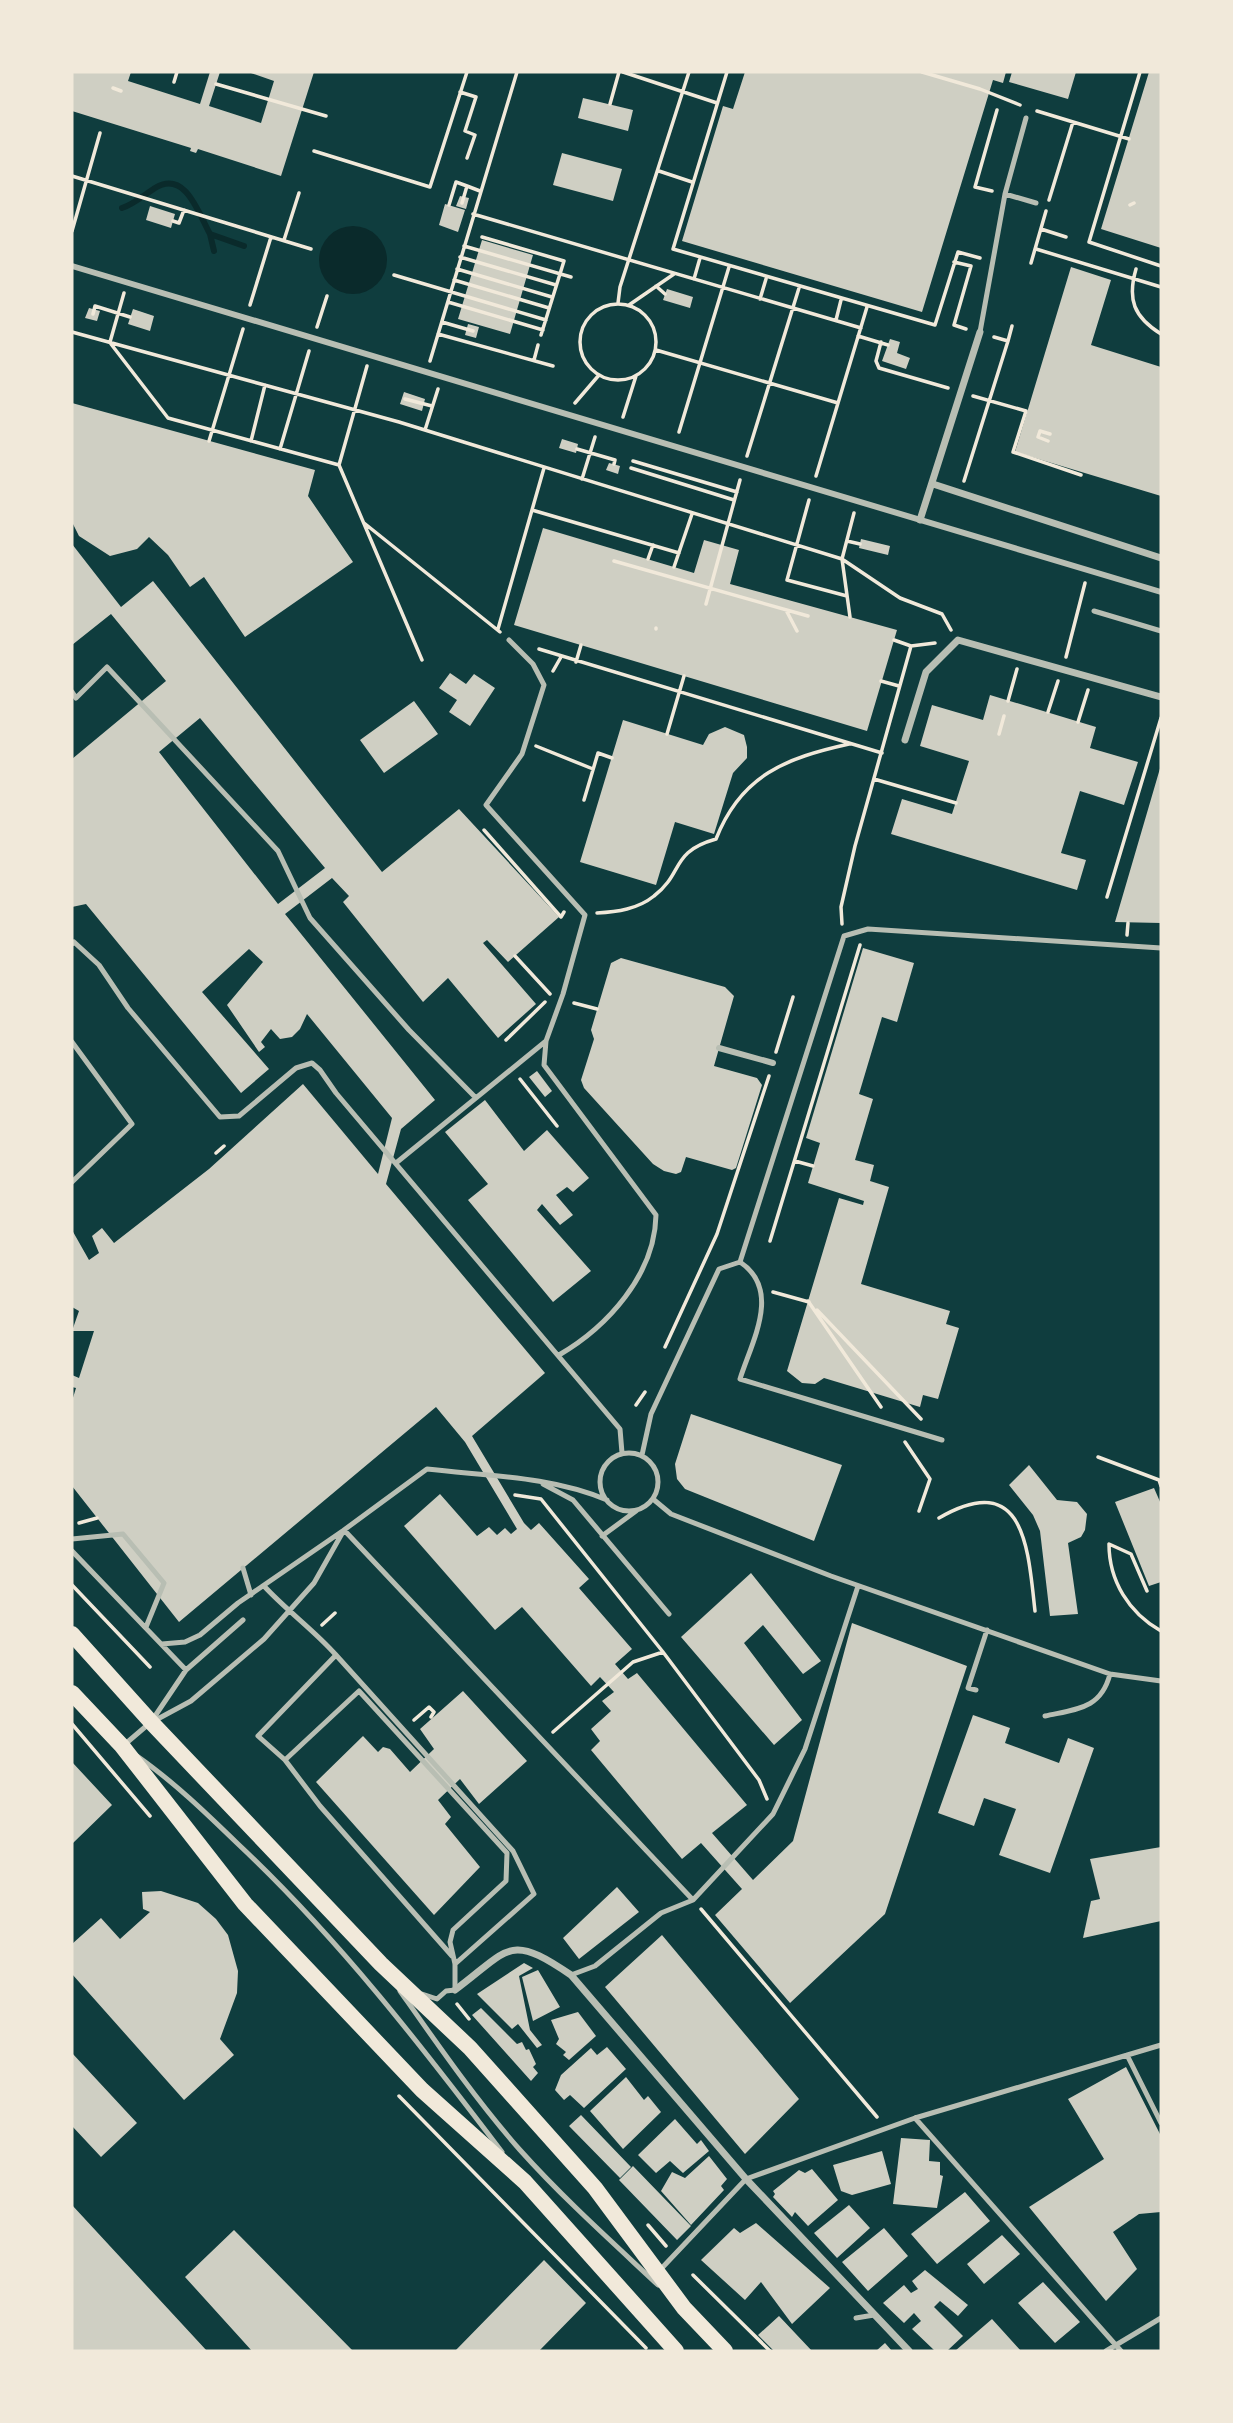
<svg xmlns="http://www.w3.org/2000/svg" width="1233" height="2423" font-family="Lora,serif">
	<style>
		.water { fill: #0a2a2b }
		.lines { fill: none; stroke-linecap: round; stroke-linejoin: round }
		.stream { stroke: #0a2a2b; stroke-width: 6 }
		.building { fill: #cfcfc3; fill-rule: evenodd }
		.path { stroke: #f1e9da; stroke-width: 3.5 }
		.service { stroke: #b8beb3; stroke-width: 5 }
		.pedestrian { stroke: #b8beb3; stroke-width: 6 }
		.minor { stroke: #b8beb3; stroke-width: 7 }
		.primary { stroke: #f1e9da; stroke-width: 16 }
	</style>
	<rect width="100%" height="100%" fill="#0f3d3e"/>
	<path class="water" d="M319 260a34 34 0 1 1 68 0a34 34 0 1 1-68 0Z"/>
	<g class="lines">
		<path class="stream" d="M122,208c12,-4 22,-13 33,-20 31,-19 44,27 55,46l34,12
			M210,234l4,17"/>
	</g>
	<path class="building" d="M72,72h59l-3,9 72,23 10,-32h10l-11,34 52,17 13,-42 -26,-9h66l-33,104 -83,-27 -2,4 -6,-2 1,-3 -119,-37z
		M745,72h261l-3,11 -10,-3 -71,232 -240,-71 41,-135 10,3z
		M1012,72h64l-8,27 -59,-17z
		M1149,72h12v176l-60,-19z
		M583,98l50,12 -5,21 -50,-13z
		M562,153l60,16 -9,32 -60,-16z
		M460,196l9,2 -3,11 -10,-3z
		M445,204l20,6 -7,22 -19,-7z
		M150,206l25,8 -4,14 -25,-8z
		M482,240l51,15 -23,79 -52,-15z
		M1071,267l40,13 -20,65 70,22v129l-146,-44z
		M667,289l26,8 -3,11 -27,-8z
		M89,308l11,3 -3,10 -12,-3z
		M133,309l21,7 -4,15 -22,-7z
		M468,324l11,3 -3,11 -11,-3z
		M890,339l10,3 -3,11 13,5 -4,11 -24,-8z
		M404,392l21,7 -3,12 -22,-7z
		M72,403l243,67 -7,26 45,66 -108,75 -41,-60 -14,10 -22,-32 -19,-18 -12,12 -27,7 -31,-20 -7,-14z
		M562,439l16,5 -2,9 -17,-5z
		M609,463l11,3 -2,8 -12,-4z
		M543,528l151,45 10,-33 35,10 -9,34 167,46 -30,101 -353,-106z
		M861,539l29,7 -2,9 -29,-7z
		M72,544l49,63 32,-26 229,291 77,-63 100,108 -51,45 -21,-22 -4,3 53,61 -38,34 -50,-60 -25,24 -80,-100 6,-6 -17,-18 -47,36 150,186 -34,29 -15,55 159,189 -73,63 52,87 7,7 8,-7 50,56 -10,9 53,61 -17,15 13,15 9,-6 110,132 -35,28 41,47 40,-39 59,-218 115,43 -82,248 -95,89 -75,-88 27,-26 -41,-46 -19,16 -91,-109 9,-9 -9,-12 20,-18 -9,-10 12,-9 -14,-15 -9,9 -69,-79 -27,23 -91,-104 36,-32 37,42 12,-9 8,8 8,-7 6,6 6,-5 -52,-87 -29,-35 -257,215 -107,-136v-85l4,-13 -4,-1v-12l7,3 15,-47h-22l7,-20 -7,-4v-77l17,30 10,-7 -7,-17 10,-8 12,15 95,-74 94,-85 75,90 14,-56 -85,-104 -7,15 -8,8 -12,2 -9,-10 -10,13 4,5 -6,5 -32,-47 36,-43 -14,-13 -47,43 67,77 -28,24 -155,-189 -14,3v-148l94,-78 -55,-67 -39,31zM200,718l125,150 -47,36 -119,-152z
		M450,673l16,11 8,-10 21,14 -25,38 -21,-14 8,-12 -18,-12z
		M990,695l106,32 -6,21 48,14 -14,43 -44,-14 -19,62 25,7 -9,30 -186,-56 11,-35 50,15 17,-53 -49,-15 12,-41 51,15z
		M414,701l24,33 -54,39 -24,-33z
		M623,720l80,25 6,-11 16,-7 19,8 3,12v11l-14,15 -19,61 -39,-12 -19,63 -76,-23z
		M1161,765v158l-46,-1z
		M863,948l51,15 -17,59 -15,-5 -23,77 14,5 -18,61 19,5 -4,16 19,6 -28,97 89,27 -4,13 13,4 -21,71 -15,-4 -3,12 -96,-29 -9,6 -13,-1 -15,-12 52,-173 24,7 1,-4 -56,-18 12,-40 -14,-5z
		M621,958l104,29 9,9 -20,70 43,12 5,7 -26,83 -4,2 -46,-13 -5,15 -5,2 -12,-3 -11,-7 -69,-76 -3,-8 13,-41 -3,-9 20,-67z
		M537,1071l15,20 -7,6 -16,-20z
		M485,1100l39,51 23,-21 42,48 -16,14 -6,-5 -11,8 17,20 -13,10 -18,-21 -5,6 54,61 -38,31 -85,-102 20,-16 -43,-52z
		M691,1414l151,51 -28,76 -129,-52 -8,-10 -2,-15z
		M1029,1465l28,35 20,2 10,12 -2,16 -4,7 -13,6 10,71 -28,2 -10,-85 -7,-16 -24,-30z
		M1154,1488l7,16v78l-12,4 -34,-84z
		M751,1573l70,88 -18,13 -40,-49 -19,18 58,77 -28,25 -93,-108z
		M463,1691l64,70 -48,43 -19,-25 -22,21 13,17 -6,7 35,43 -46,48 -118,-133 47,-46 15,16 5,-5 7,2 20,23 24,-23 -14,-20z
		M973,1715l37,13 -5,15 54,20 9,-25 26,10 -44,125 -51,-18 17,-46 -32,-11 -10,28 -36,-13z
		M72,1762l40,43 -40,39z
		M1161,1847v74l-78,17 8,-37 9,-2 -10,-40z
		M617,1887l22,25 -60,47 -16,-21z
		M161,1891l37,12 18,16 12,16 10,36 -1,22 -17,46 14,16 -50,45 -112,-126v-30l29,-26 19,21 30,-27 -7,-3 -1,-17z
		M662,1935l137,164 -54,55 -140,-167z
		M524,1963l9,5 -14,8 11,54 12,15 -5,3 -19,-24 -6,5 -35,-35z
		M538,1970l22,37 -27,14 -11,-44z
		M481,2008l36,36 5,-2 4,8 3,-1 7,15 -3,3 5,6 -7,8 -59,-66z
		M578,2012l18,24 -27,24 -6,-5 3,-3 -10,-8 3,-5 -8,-19z
		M607,2047l19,22 -42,39 -14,-13 -6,5 -9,-10 6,-15 30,-27 6,7z
		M72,2053l65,70 -36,34 -29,-31z
		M1126,2067l35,69v76l-22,2 -26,18 24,37 -31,32 -77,-94 75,-48 -36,-60z
		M626,2077l18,23 4,-4 13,16 -38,37 -33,-38z
		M581,2115l50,52 -11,11 -51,-52z
		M675,2119l22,25 4,-4 8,11 -26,22 -13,-12 -14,12 -18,-18z
		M901,2138l29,2 -1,21 11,1v13l3,1 -6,32 -44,-4z
		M882,2151l9,33 -39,11 -11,-4 -8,-26z
		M709,2156l18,23 -6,7 3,4 -33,35 -30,-34 11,-19 13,6z
		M633,2166l58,60 -14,14 -58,-60z
		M812,2169l26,31 -30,26 -13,-14 -3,5 -19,-20 2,-3 -2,-3 26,-21 6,3z
		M965,2192l25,29 -53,43 -26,-30z
		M72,2205l135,146h-135z
		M849,2205l21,23 -33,30 -23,-25z
		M756,2223l74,65 -38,36 -31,-42 -16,18 -44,-40 33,-32 6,5z
		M884,2228l24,28 -40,35 -26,-29z
		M234,2230l119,121h-101l-67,-74z
		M1002,2235l18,19 -36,30 -17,-20z
		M544,2260l42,43 -47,48h-84z
		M925,2270l43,35 -10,11 -18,-15 -6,6 29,29 -16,15h-12l-23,-22 9,-8 -7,-8 -10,10 -21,-20 21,-18 7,8 7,-4 -6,-8z
		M1043,2282l37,40 -25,21 -37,-40z
		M779,2316l33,35h-38l-16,-16z
		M992,2319l29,32h-66z
		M885,2343l7,8h-16z"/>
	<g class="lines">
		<path class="path" d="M623,72l94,31
			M727,72l-54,177 262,76 23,-73 22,6
			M922,72l58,17 40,16
			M1140,72l-51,170 72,24
			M174,82l3,-10
			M216,84l110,32
			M113,88l8,3
			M460,92l16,5 -11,34 10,4 -8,23
			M610,104l9,-32
			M1037,111l92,28
			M314,151l116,36 37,-115
			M659,171l33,11
			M72,176l239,73
			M992,191l-17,-4 22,-77
			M1049,200l24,-78
			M462,203l5,-17 13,5
			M449,205l7,-23 11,4
			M1130,205l4,-2
			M473,214l388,114
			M173,221l6,2 5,-13
			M1041,229l25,8
			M72,231l28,-98
			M482,237l82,24 -23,74
			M284,240l15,-47
			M464,246l107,31
			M1036,249l125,38
			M460,257l96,28
			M954,262l17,4 -17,59 12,4
			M1031,263l15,-52
			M457,269l95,28
			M1136,269c-9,31 -2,48 25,65
			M394,275l152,45
			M694,279l6,-21
			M454,280l95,28
			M656,286l9,8
			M760,299l6,-20
			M448,302l95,28
			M618,303l2,-16 69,-215
			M580 342a38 38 0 1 1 76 0a38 38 0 1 1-76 0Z
			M250,305l21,-68
			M629,305l45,-31
			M93,314l2,-8 35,11
			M836,320l5,-20
			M442,322l31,9
			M317,327l10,-31
			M72,332l327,90 443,137 58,39 42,16 9,16
			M438,334l115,32
			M858,336l30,9
			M1008,341l4,-15
			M110,342l14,-49
			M881,342l-5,19 3,7 69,20
			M111,344l57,74 171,47 83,195
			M656,350l182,53
			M534,360l4,-15
			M430,361l87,-289
			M973,396l53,15 -13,41 68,23
			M405,399l27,7
			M575,403l24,-28
			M623,417l13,-41
			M425,430l13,-41
			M679,432l50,-165
			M209,441l34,-112
			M251,441l14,-56
			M1048,441l-10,-4 2,-6 10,3
			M280,449l29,-98
			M577,449l38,11 -1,4
			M747,456l52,-168
			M633,461l104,31
			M339,465l28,-99
			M631,468l103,32
			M816,476l51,-169
			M582,479l13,-42
			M964,481l44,-140 -14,-4
			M809,500l-22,80 60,16
			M532,510l147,43
			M364,523l136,109
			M847,541l13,3
			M648,559l5,-14
			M614,561l194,55
			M674,567l18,-53
			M706,604l34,-124
			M786,610l11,21
			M850,617l-8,-58 12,-46
			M498,629l46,-161
			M656,629v-1
			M894,640l17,6
			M539,649l343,104
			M1066,657l19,-74
			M576,662l5,-17
			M553,671l8,-14
			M881,681l18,5
			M1008,701l9,-32
			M1048,712l10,-31
			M1078,722l10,-32
			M667,734l17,-58
			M999,734l5,-18
			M536,746l57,23
			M874,779l82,24
			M584,800l14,-47 14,5
			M484,830l77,87 3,-5
			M1107,897l54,-179
			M597,913c20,-1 41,-4 57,-17 30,-23 16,-44 62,-57 25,-64 70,-81 133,-95
			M842,924l-1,-17 14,-61 56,-200 24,-3
			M1127,935l1,-12
			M515,956l35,38
			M574,1003l23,6
			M506,1040l39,-38
			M776,1052l17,-55
			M520,1079l37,47
			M216,1153l8,-7
			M795,1161l18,5
			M770,1241l90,-296
			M773,1292l36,10
			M808,1301l73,106
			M817,1310l104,109
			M665,1347l52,-113 52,-158
			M636,1405l9,-13
			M905,1442l25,37 -11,32
			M1098,1457l61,23 2,6
			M515,1495l26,4 122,153 96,128 8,19
			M939,1518c86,-50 89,31 96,93
			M79,1523l18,-5
			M72,1585l78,82
			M1147,1591l-16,-37 -22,-10c0,37 20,69 52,87
			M322,1625l13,-12
			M414,1720l15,-13 5,5 -3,5
			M72,1724l78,92
			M553,1732l80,-70 30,-10
			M701,1909l176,208
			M457,2004l12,15
			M399,2096l247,252
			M648,2225l18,21
			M693,2275l77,76"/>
		<path class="service" d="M1005,194l31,9
			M980,332l25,-138 21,-76
			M1094,611l67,20
			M509,640l24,24 11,21 -22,69 -36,51 99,110 -22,79 -17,47 -2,24 112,150c-1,60 -49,112 -97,140
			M72,692l4,6 31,-31 171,184 32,67 99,112 66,67
			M72,944l2,-2 25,23 29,43 92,109 19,-1 57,-48 16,-5 8,7 16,23 284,336 2,24
			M72,1042l60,82 -60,58
			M396,1163l150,-122
			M740,1262l104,-326 24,-7 293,19
			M740,1262c42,28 12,79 0,117l202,61
			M600 1482a29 29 0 1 1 58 0a29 29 0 1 1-58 0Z
			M642,1455l9,-41 68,-145 21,-7
			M543,1484l30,16 96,114
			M653,1499l18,15 160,62 279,98 51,7
			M602,1536l34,-25
			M72,1539l51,-5 41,49 -18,44
			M72,1551l114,119
			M243,1568l8,27
			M264,1586c23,25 50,44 72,69
			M162,1644l23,-2 15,-7 38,-32 106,-73 349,370
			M976,1690l-8,-2 19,-58
			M1045,1716c32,-7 56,-7 65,-42
			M154,1721l37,-20 73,-62 50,-56 30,-53 83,-61c59,7 124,7 180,31
			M124,1745l27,-23 35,-52 57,-50
			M137,1756c37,26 69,57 101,88 99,93 182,200 264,308
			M285,1760l-27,-24 78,-81 177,196 21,43 -79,70
			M571,1975l24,-9 66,-53 32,-13 80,-86 32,-65 53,-163
			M400,1991c38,54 76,109 120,159 43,48 91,91 138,135
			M422,1994l15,5 9,-8 9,-1v-26l-5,-22 3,-12 53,-49 1,-28 -148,-162 -74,69 35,46 132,150
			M1127,2055l34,68
			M915,2118l206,233
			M660,2270l86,-91 169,-61 246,-73
			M856,2318l18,-3
			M1106,2351l55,-33"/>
		<path class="pedestrian" d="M72,266l1089,326
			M719,1048l54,15"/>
		<path class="minor" d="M933,484l228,74
			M920,520l60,-188
			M905,740l21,-68 32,-32 203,57
			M455,1990c55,-41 53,-58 116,-15l175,204 163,172"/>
		<path class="primary" d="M72,1634l79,88 230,242 89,84 125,140 89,120 41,43
			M72,1693l50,53 123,158 177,186 103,92 151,169"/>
	</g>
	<rect width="1233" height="2423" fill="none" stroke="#f1e9da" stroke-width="147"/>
</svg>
